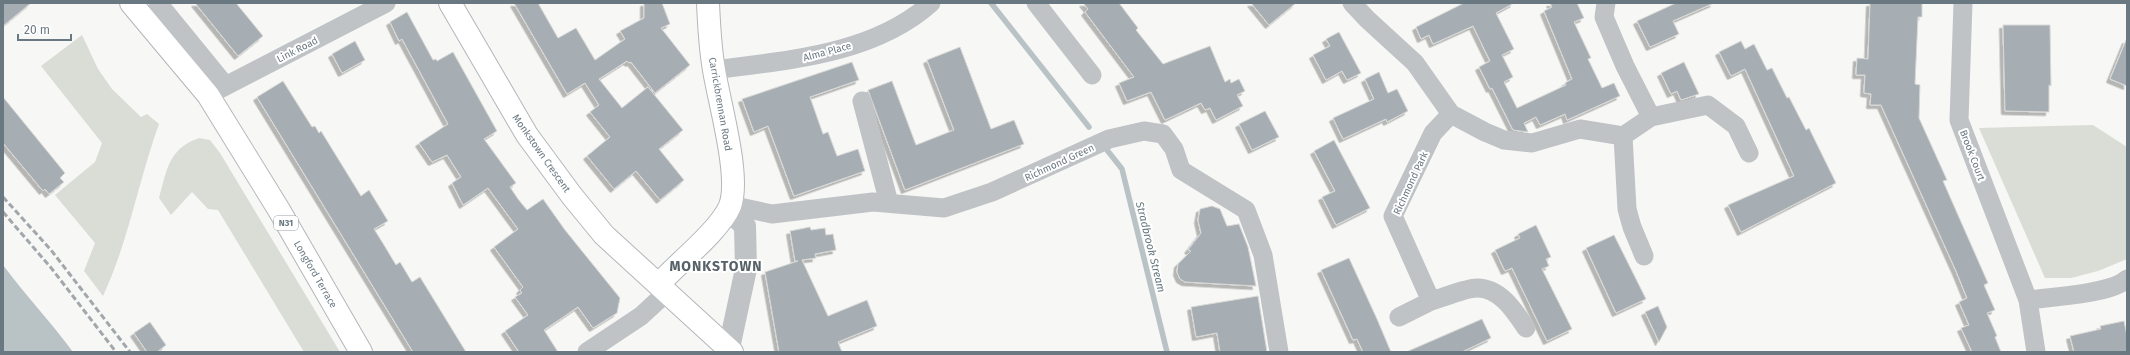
<svg xmlns="http://www.w3.org/2000/svg" width="2130" height="355" font-family="'Fira Sans',sans-serif">
	<style>
		.green { fill: #d9ddd6 }
		.water { fill: #b9c3c6 }
		.lines { fill: none; stroke-linecap: round; stroke-linejoin: round }
		.stream { stroke: #b9c3c6; stroke-width: 5.5 }
		.building { fill: #a7aeb3; stroke: #d9d9d7; filter: url(#shadow) }
		.secondary-casing { stroke: #b2b7ba; stroke-width: 24 }
		.trunk-casing { stroke: #b3b6b9; stroke-width: 24 }
		.minor { stroke: #bfc3c6; stroke-width: 19 }
		.tertiary { stroke: #bfc3c6; stroke-width: 22 }
		.secondary { stroke: #fff; stroke-width: 22 }
		.trunk { stroke: #fff; stroke-width: 22 }
		.rail { stroke: #a1a7ab; stroke-width: 3; stroke-dasharray: 6 3; stroke-linecap: butt }
		.labels { text-anchor: middle; stroke-width: 4; stroke-linejoin: round; paint-order: stroke }
		.shield { fill: #fff; stroke: #97a0a8; stroke-width: 1 }
		.shield-label { font-size: 9px; font-weight: bold; fill: #6a7882 }
		.street-label { font-size: 10px; fill: #6a7882; stroke: #fff }
		.water-label { font-size: 11px; font-style: italic; fill: #66787e; stroke: #fff }
		.district-label { font-size: 14px; font-weight: bold; letter-spacing: 1px; fill: #576168; stroke: #fff }
	</style>
	<defs>
		<filter id="shadow"><feDropShadow dx="-3.5" dy="3.5" stdDeviation="0" flood-color="#0004"/></filter>
	</defs>
	<rect width="100%" height="100%" fill="#f7f7f5"/>
	<path class="green" d="M82,35l16,34 14,20 29,28 6,-3 12,10c-21,58 -30,116 -56,172l-19,-25 11,-28 -40,-48 40,-33 7,-19 -61,-77z
		M2093,125l34,22v112l-29,12 -27,7h-26l-66,-150z
		M199,138l11,2 10,13 120,199h-36l-86,-142 -10,-1 -16,-17 -21,23 -12,-17c8,-28 9,-49 40,-60z"/>
	<path class="water" d="M3,265c22,30 48,57 70,87h-70z"/>
	<g class="lines">
		<path class="stream" d="M991,3l98,124
			M1107,150l15,19 45,183"/>
	</g>
	<path class="building" d="M3,3h28l-28,23z
		M195,3h41l27,33 -25,20z
		M514,3h24l20,35 18,-10 19,32 30,-21 -5,-8 24,-13v-15h18l8,21 -9,4 29,37 -35,28 -24,-31 -2,1 -2,-2 -28,18 23,29 26,-21 35,43 -24,19 25,31 -24,20 -24,-29 -22,18 -27,-33 23,-19 -20,-25 9,-7 -14,-22 -18,11z
		M1083,3h36l19,25 -2,2 27,34 47,-18 15,36 5,-3 1,4 8,-4 6,12 -8,4 6,11 -27,14 -6,-12 -5,2 -4,-7 -36,17 -14,-28 -24,9 -8,-18 15,-6 -49,-65 3,-3z
		M1251,3h45l-27,22z
		M1464,3h50l-18,10 18,36 -12,6 11,22 -9,5 13,26 49,-23 -1,-2 7,-4 -28,-68 8,-4 -2,-4h27l7,15 -10,4 17,36 -3,1 14,29 12,-5 6,13 -53,24 -2,-6 -25,11 -4,-8 -12,6 4,9 -15,-2 -21,-42 -2,1 -11,-22 11,-6 -17,-35 -40,18 -4,-9 -8,4 -5,-12z
		M1676,3h38l-41,18 6,13 -29,13 -13,-26z
		M1870,3h52v14h-4l-3,67 5,1 -1,33 28,62 -4,1 45,102 -4,2 11,25 -8,3 10,23 -2,1 6,15h-29l-11,-24 8,-3 -10,-23 8,-4 -11,-27 -75,-166h-11l1,-11 -7,-1 1,-18h-9l1,-17 11,1z
		M407,12l26,48 3,-1 1,2 16,-9 44,79 -13,8 32,44 -6,4 8,12 9,11 16,-11 22,31 55,68 -3,15 -24,15 -15,-21 -34,23 14,22h-39l-14,-21 23,-16 -13,-18 7,-4 -2,-3 3,-3 -29,-40 24,-18 -30,-41 -25,17 -11,-22 9,-6 -14,-22 -15,7 -13,-19 29,-19 -46,-85 -3,2 -9,-19z
		M2003,25h47l1,61 -2,-1v27l-44,-1z
		M1339,32l22,41 -14,7 -5,-9 -16,9 -13,-25 17,-9 -4,-7z
		M2126,40h1v46l-17,-7z
		M355,41l10,19 -23,13 -10,-19z
		M1741,41l4,8 9,-5 13,26 5,-2 15,30 2,-1 17,33 3,-2 27,55 -95,49 -13,-27 66,-29 -49,-107 -14,7 -12,-24z
		M960,47l31,82 23,-9 10,24 -119,46 -37,-100 24,-9 24,64 38,-15 -27,-70z
		M852,62l7,18 -49,17 13,37 5,-2 9,24 21,-7 7,22 -71,25 -26,-70 -14,6 -12,-33z
		M1684,62l15,32 -18,6 -4,-9 -6,3 -10,-21z
		M1379,72l9,21 9,-4 11,22 -21,11 -1,-3 -43,20 -10,-21 41,-19 -9,-20z
		M283,81l29,46 3,-1 4,7 2,-2 40,65 8,-6 19,31 -14,8 10,16 12,20 4,-3 12,20 8,-5 46,75h-53l-156,-255z
		M3,97l62,76 -5,5 4,4 -15,12 -4,-5 -2,2 -40,-48z
		M1265,111l14,26 -27,13 -13,-26z
		M1334,140l36,68 -34,17 -14,-28 13,-6 -21,-40z
		M1212,206l8,3 7,17 12,-2 9,23 8,39 -71,-4 -5,-3 -3,-7 1,-8 13,-13 -3,-1 13,-17 -3,-13 2,-11z
		M1536,225l15,32 -5,2 3,7 -7,3 30,60 -25,12 -35,-73 -7,3 -10,-21 25,-12 -2,-4z
		M810,227l1,3 14,-2 1,7 7,-1 3,16 -21,4 1,4 -14,2 26,56 39,-16 10,26 -39,16 4,10h-63l-14,-80 33,-11h-3l-5,-30z
		M1614,235l32,64 -30,14 -30,-65z
		M1349,258l28,61 14,33h-28l-6,-13 -4,1 -32,-70z
		M1258,296l9,56h-47l-3,-19 -21,4 -5,-30z
		M1658,306l9,21 -8,15 -14,-30z
		M1482,319l9,19 -29,14h-56z
		M2124,321l3,15v16h-53l-4,-16 31,-7 -1,-3z
		M150,322l16,23 -9,7h-10l-13,-19z"/>
	<g class="lines">
		<defs>
			<path id="secondary" d="M450,3l77,132 45,61 32,39 128,117
				M659,284c19,-21 61,-54 71,-78 11,-29 -11,-104 -16,-136 -4,-22 -5,-45 -6,-67"/>
			<path id="trunk" d="M131,3l77,92 71,115 82,142"/>
		</defs>
		<use href="#secondary" class="secondary-casing"/>
		<use href="#trunk" class="trunk-casing"/>
		<path class="minor" d="M158,3l67,82
			M1036,3l56,72
			M1352,3l15,16 48,44 36,51 34,18 19,8 28,3 48,-14 43,7 28,-19 -26,-51 -21,-49 2,-14
			M1963,3l-4,117 69,180c23,-3 83,-6 99,-21
			M714,70c73,-10 159,-15 217,-67
			M208,95l178,-92
			M862,101l27,102
			M1451,114l-18,19 -40,83 38,85c12,-3 34,-13 46,-13 23,0 37,22 49,40
			M1651,117l57,-12 28,21 13,27
			M1623,136l4,73 5,18 12,29
			M730,205l42,9 101,-12 71,6 48,-16 117,-53 35,-8 19,3 11,15 7,21 65,40 17,45 16,97
			M2028,300l8,52
			M1399,317l32,-16
			M587,352l54,-36 26,-24"/>
		<path class="tertiary" d="M729,348l17,-79 -1,-43 -7,-7 -8,-14"/>
		<use href="#secondary" class="secondary"/>
		<use href="#trunk" class="trunk"/>
		<path class="rail" d="M3,197l48,53 79,102
			M3,212l49,57 64,83"/>
	</g>
	<g class="labels">
		<rect class="shield" x="274" y="216" width="24" height="14" rx="3"/>
		<g class="shield-label">
			<text x="286" y="226">N31</text>
		</g>
		<g class="street-label">
			<text transform="translate(297 49) rotate(-27)" y="4">Link Road</text>
			<text transform="translate(827 51) rotate(-15)" y="4">Alma Place</text>
			<text transform="translate(721 104) rotate(80)" y="4">Carrickbrennan Road</text>
			<text transform="translate(542 153) rotate(55)" y="4">Monkstown Crescent</text>
			<text transform="translate(1973 155) rotate(69)" y="4">Brook Court</text>
			<text transform="translate(1059 162) rotate(-25)" y="4">Richmond Green</text>
			<text transform="translate(1410 183) rotate(-65)" y="4">Richmond Park</text>
			<text transform="translate(316 274) rotate(60)" y="4">Longford Terrace</text>
		</g>
		<g class="water-label">
			<text transform="translate(1151 247) rotate(76)" y="4">Stradbrook Stream</text>
		</g>
		<g class="district-label">
			<text x="716" y="271">MONKSTOWN</text>
		</g>
	</g>
	<rect width="2130" height="355" fill="none" stroke="#6a7882" stroke-width="8"/>
	<path d="M18 34v6h53v-6" fill="none" stroke="#6a7882" stroke-width="2"/>
	<text x="24" y="34" font-size="12" fill="#6a7882" stroke="#ffffff" stroke-width="3" paint-order="stroke">20 m</text>
</svg>
